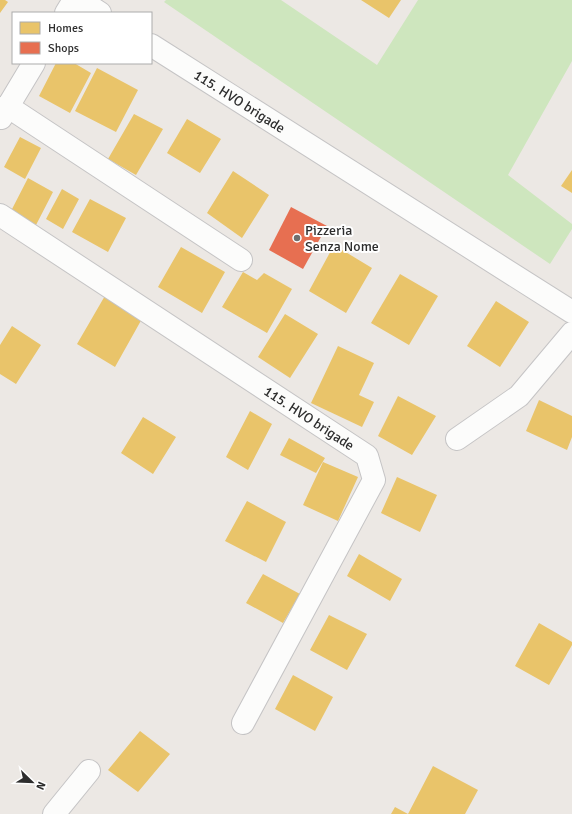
<svg xmlns="http://www.w3.org/2000/svg" width="572" height="814" font-family="Signika,sans-serif">
	<style>
		.green { fill: #cee6be }
		.homes { fill: #e9c46a }
		.shops { fill: #e76f51 }
		.lines { fill: none; stroke-linecap: round; stroke-linejoin: round }
		.street-casing { stroke: #c5c4c5; stroke-width: 24 }
		.secondary-casing { stroke: #c5c4c5; stroke-width: 24 }
		.street { stroke: #fcfcfb; stroke-width: 22 }
		.secondary { stroke: #fcfcfb; stroke-width: 22 }
		.poi-dot { fill: #706f6e; stroke: #fff; stroke-width: 1.5 }
		.labels { text-anchor: middle; stroke-width: 4; stroke-linejoin: round; paint-order: stroke }
		.street-label { font-size: 14px; fill: #2e2e2e; stroke: #fff }
		.poi-label { font-size: 14px; fill: #2e2e2e; stroke: #fff; text-anchor: start }
	</style>
	<rect width="100%" height="100%" fill="#ece8e4"/>
	<path class="green" d="M166,0h115l96,65 41,-65h154v61l-64,114 64,49v5l-22,35 -386,-262z"/>
	<path class="homes" d="M0,0h5l3,2 -8,11z
		M361,0h40l-12,18z
		M56,63h18l17,10 -21,40 -31,-17z
		M97,68l41,22 -22,42 -41,-21z
		M134,114l29,15 -27,46 -28,-16z
		M187,119l34,20 -21,34 -33,-20z
		M20,137l21,11 -16,31 -21,-12z
		M572,170v23l-11,-7z
		M233,171l36,24 -27,43 -35,-25z
		M28,178l25,14 -17,33 -25,-14z
		M62,189l17,10 -16,30 -17,-10z
		M90,199l36,19 -18,34 -36,-20z
		M334,245l38,23 -26,45 -37,-22z
		M181,247l44,25 -23,41 -44,-26z
		M243,272l14,8 7,-7 28,16 -25,44 -45,-26z
		M400,274l38,22 -29,49 -38,-22z
		M106,294l37,23 -28,50 -38,-23z
		M496,301l33,21 -29,45 -33,-21z
		M285,314l33,20 -28,44 -32,-21z
		M12,326l29,19 -25,39 -16,-10v-29z
		M338,346l36,17 -15,32 15,7 -12,25 -51,-24z
		M398,396l38,20 -24,39 -34,-19z
		M539,400l33,16v21l-5,13 -41,-19z
		M250,411l22,13 -24,46 -22,-13z
		M143,417l33,20 -23,37 -32,-21z
		M289,438l36,20 -9,15 -36,-18z
		M323,462l35,15 -20,44 -35,-16z
		M397,477l40,18 -17,37 -39,-19z
		M247,501l39,21 -20,40 -41,-21z
		M359,554l43,25 -12,22 -43,-25z
		M263,574l37,20 -17,29 -37,-20z
		M329,615l38,19 -20,36 -37,-20z
		M539,623l33,19v3l-23,40 -34,-19z
		M293,675l40,22 -18,34 -40,-22z
		M140,731l30,23 -32,38 -30,-22z
		M433,766l45,24 -13,24h-57z
		M395,807l13,7h-17z"/>
	<path class="shops" d="M291,207l36,19 -24,43 -34,-19z"/>
	<g class="lines">
		<defs>
			<g id="street">
				<path d="M66,13l8,-13"/>
				<path d="M7,106l234,154"/>
				<path d="M1,118l33,-55"/>
				<path id="s1" d="M0,215l367,241 7,24 -131,243"/>
				<path d="M457,439l62,-43 53,-63"/>
				<path d="M54,814l35,-43"/>
			</g>
			<g id="secondary">
				<path d="M80,0l20,13"/>
				<path id="s2" d="M151,45l421,267"/>
			</g>
		</defs>
		<use href="#street" class="street-casing"/>
		<use href="#secondary" class="secondary-casing"/>
		<use href="#street" class="street"/>
		<use href="#secondary" class="secondary"/>
	</g>
	<circle class="poi-dot" cx="297" cy="238" r="4"/>
	<g class="labels">
		<g class="street-label">
			<text dy="5" stroke="none"><textPath href="#s2" startOffset="105">115. HVO brigade</textPath></text>
			<text dy="5" stroke="none"><textPath href="#s1" startOffset="370">115. HVO brigade</textPath></text>
		</g>
		<g class="poi-label">
			<text x="305" y="235">Pizzeria<tspan x="305" dy="16">Senza Nome</tspan></text>
		</g>
	</g>
	<rect x="12" y="12" width="140" height="52" fill="#ffffff" stroke="#ababab"/>
	<rect x="20" y="22" width="20" height="12" fill="#e9c46a" stroke="#ababab"/>
	<text x="48" y="32" font-size="12" fill="#2e2e2e">Homes</text>
	<rect x="20" y="42" width="20" height="12" fill="#e76f51" stroke="#ababab"/>
	<text x="48" y="52" font-size="12" fill="#2e2e2e">Shops</text>
	<g transform="translate(32 782) rotate(113)" stroke="#ffffff" stroke-width="3" paint-order="stroke">
	<path d="M0-3L7 15L0 10L-7 15Z" fill="#2e2e2e"/>
	<text y="-6" font-size="11" font-weight="bold" text-anchor="middle" fill="#2e2e2e">N</text>
	</g>
</svg>
